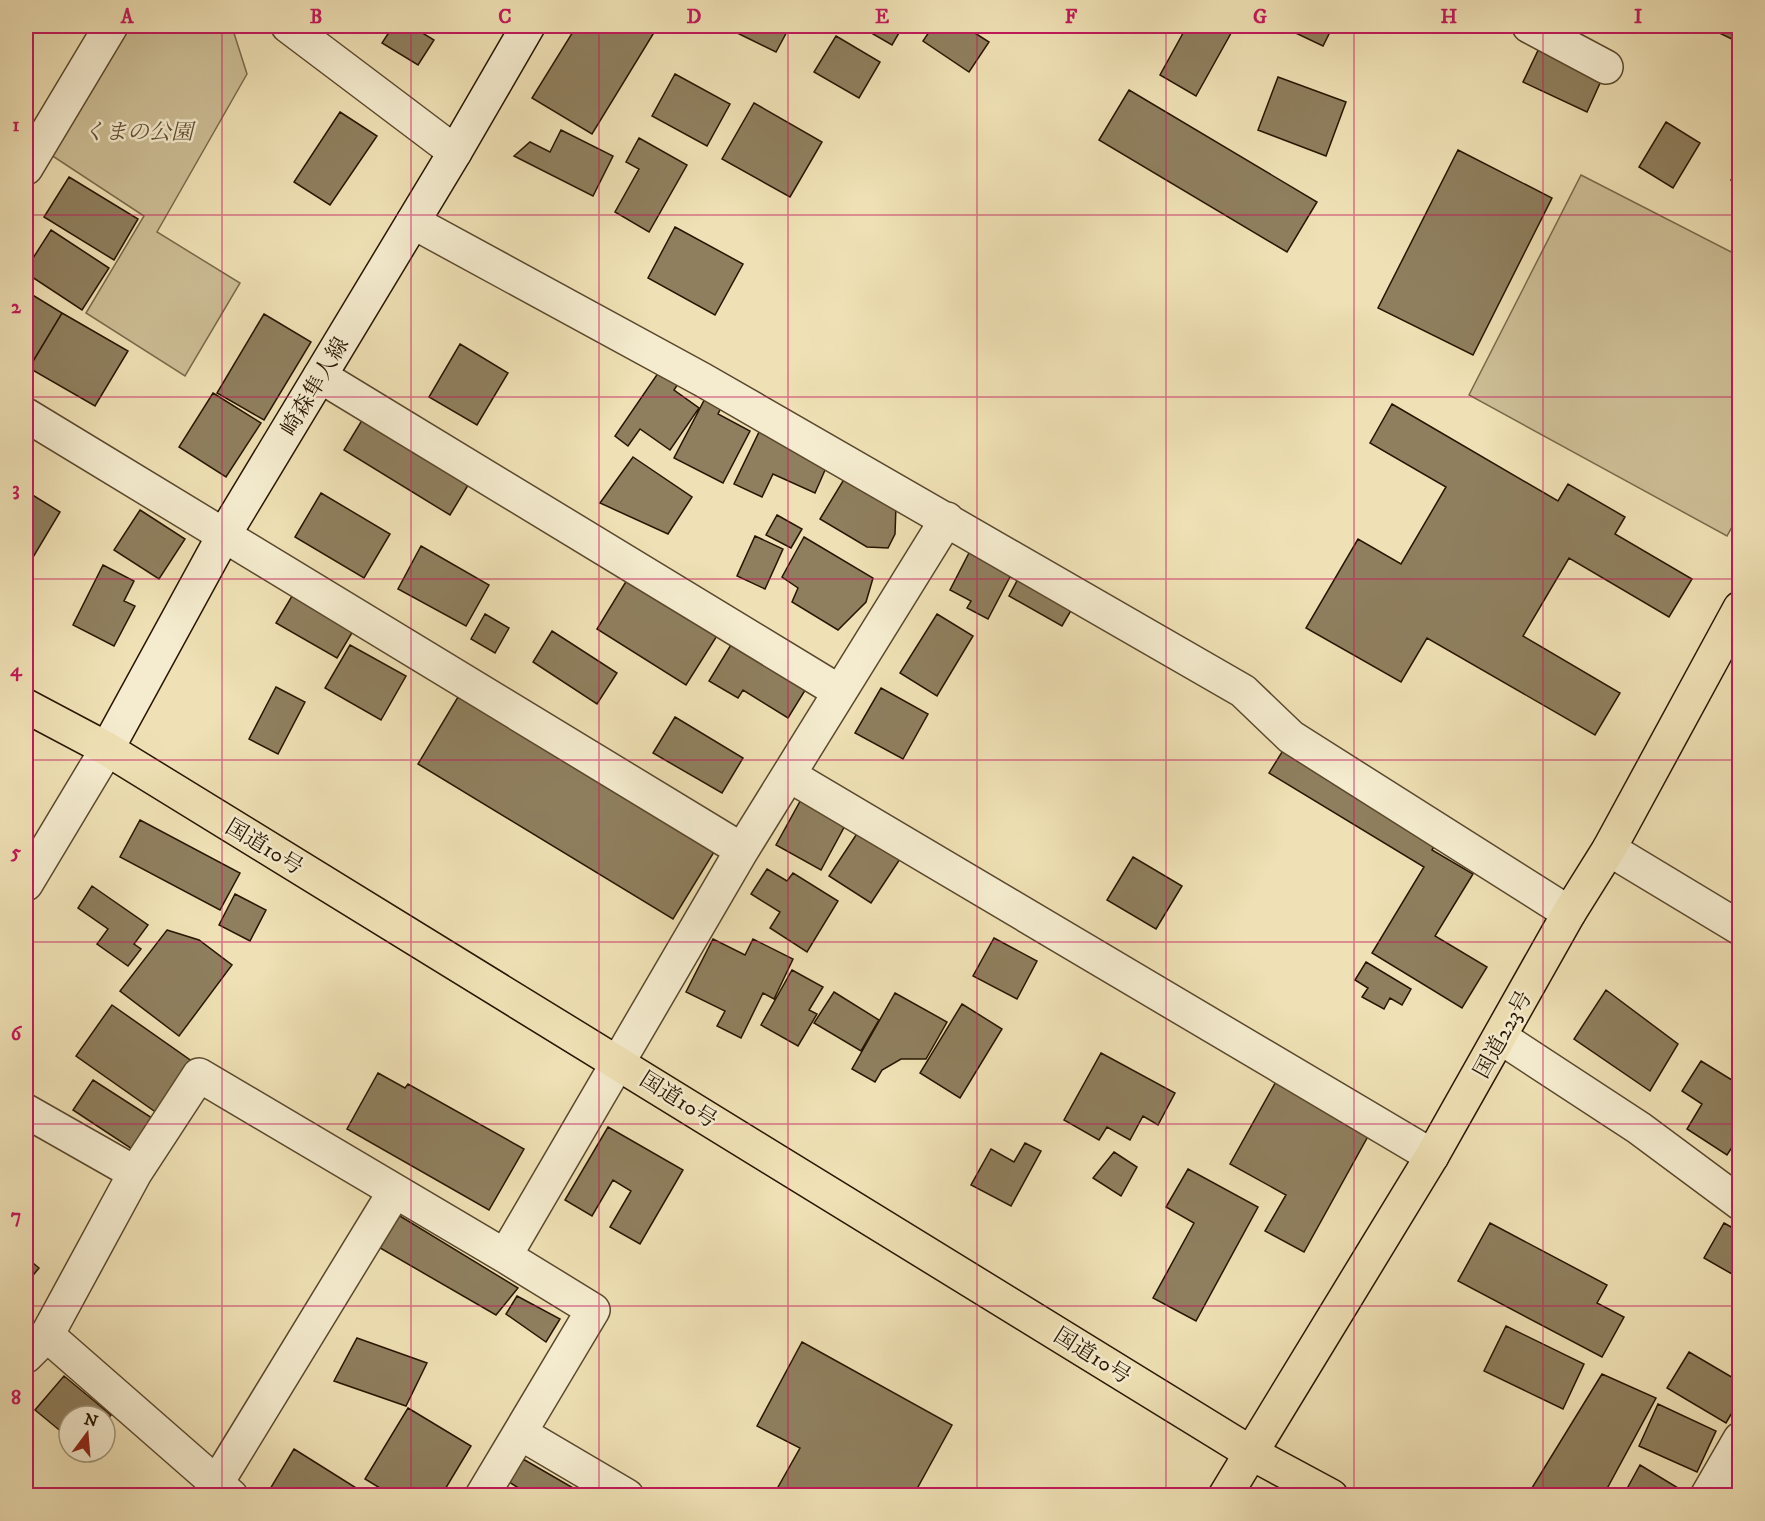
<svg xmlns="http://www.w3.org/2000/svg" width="1765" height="1521" font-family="'IM FELL DW Pica','Noto Serif JP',serif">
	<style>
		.green { fill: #cdbe96; stroke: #7a6a4b; stroke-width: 1.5 }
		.building { fill: #8f7f5e; stroke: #281500; stroke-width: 1.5 }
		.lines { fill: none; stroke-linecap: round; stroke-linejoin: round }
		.minor-casing { stroke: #5a482d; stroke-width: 36 }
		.secondary-casing { stroke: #281500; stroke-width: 36 }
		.primary-casing { stroke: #281500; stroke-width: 36 }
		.trunk-casing { stroke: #281500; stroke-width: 36 }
		.minor { stroke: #f5eccf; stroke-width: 33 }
		.secondary { stroke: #f5eccf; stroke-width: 33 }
		.primary { stroke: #efe1b5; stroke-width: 33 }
		.trunk { stroke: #efe1b5; stroke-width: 33 }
		.grid { fill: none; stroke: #c2185b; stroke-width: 1.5; stroke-opacity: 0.55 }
		.labels { text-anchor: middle; stroke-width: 5; stroke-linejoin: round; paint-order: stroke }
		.park-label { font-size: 22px; font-style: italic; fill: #625034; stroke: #f5eccf }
		.street-label { font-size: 22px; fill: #281500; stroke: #f5eccf }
		.neatline { fill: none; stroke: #c2185b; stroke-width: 2 }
		.grid-label { font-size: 20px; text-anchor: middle; font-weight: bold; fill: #c2185b }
	</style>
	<rect width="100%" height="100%" fill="#efe1b5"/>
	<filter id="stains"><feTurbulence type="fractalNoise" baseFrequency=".00333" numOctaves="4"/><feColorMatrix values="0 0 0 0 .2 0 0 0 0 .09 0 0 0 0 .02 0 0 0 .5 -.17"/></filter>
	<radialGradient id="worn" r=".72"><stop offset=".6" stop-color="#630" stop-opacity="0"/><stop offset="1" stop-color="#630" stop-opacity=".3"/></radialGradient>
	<path class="green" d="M123,26h104l6,4 14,44 -90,158 83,51 -55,93 -99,-63 58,-97 -96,-63z
		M1581,175l158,81 1,256 -13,24 -258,-141z"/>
	<path class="building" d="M393,26h18l23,14 -16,25 -36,-22z
		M573,26h85l-66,108 -60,-36 44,-71z
		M723,26h67l-14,26z
		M878,26h25l-11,19 -19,-11z
		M933,26h31l25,16 -20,30 -46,-31z
		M1187,26h48l-39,70 -36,-21z
		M1281,26h52l-10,20z
		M1705,26h35v17z
		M836,36l44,26 -21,36 -45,-26z
		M1542,42l63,30 -18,40 -64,-30z
		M675,74l55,30 -23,42 -55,-30z
		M1278,77l68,25 -20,54 -68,-26z
		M1129,90l188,112 -30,50 -188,-112z
		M754,103l68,39 -32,55 -68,-38z
		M340,112l37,24 -47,69 -36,-23z
		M1666,122l34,21 -27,45 -34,-21z
		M561,130l52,26 -20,40 -79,-40 16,-14 20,10z
		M639,138l48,27 -38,67 -34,-20 24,-43 -13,-7z
		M1458,150l94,48 -79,157 -95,-47z
		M1740,166v19l-9,-5z
		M69,177l69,42 -24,41 -70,-43z
		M675,227l68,37 -28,51 -67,-37z
		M51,230l58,38 -27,42 -56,-37v-4z
		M26,291l36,22 -33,55 -3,-2z
		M62,313l66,38 -33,55 -66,-38z
		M264,314l47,28 -47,78 -47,-27z
		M460,344l48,29 -31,52 -48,-28z
		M665,363l18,13 -9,14 25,18 -29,42 -30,-21 -12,17 -13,-10z
		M710,389l16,9 -8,16 32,17 -27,52 -49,-25z
		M213,393l48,30 -35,54 -47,-30z
		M1392,404l166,97 10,-17 57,33 -10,17 77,45 -23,38 -100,-59 -46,78 97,57 -25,42 -168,-97 -26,44 -95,-54 52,-89 43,25 45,-77 -76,-44z
		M367,412l106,65 -23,38 -106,-65z
		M760,430l69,31 -14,32 -42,-19 -11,23 -28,-13z
		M633,457l59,40 -24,37 -68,-31z
		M846,476l50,30 -1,28 -7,14 -21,-1 -47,-28z
		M26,491l34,21 -34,57z
		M321,493l69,41 -26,44 -69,-41z
		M140,510l45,29 -26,40 -45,-29z
		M777,515l25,14 -11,19 -25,-13z
		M755,536l28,13 -18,40 -28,-13z
		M804,537l69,41 -7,24 -28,28 -46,-28 6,-14 -16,-11z
		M421,546l68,39 -23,41 -68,-37z
		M970,551l42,22 -24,46 -21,-11 4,-7 -21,-11z
		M103,565l31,16 -10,20 11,5 -21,40 -41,-21z
		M630,575l90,56 -34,54 -89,-56z
		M1019,577l54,30 -11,19 -53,-30z
		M298,586l61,35 -22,37 -61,-35z
		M485,614l24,14 -14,25 -24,-14z
		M937,614l36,22 -36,60 -37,-23z
		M552,631l65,42 -20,31 -64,-42z
		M737,635l75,44 -24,39 -45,-28 -5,8 -29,-17z
		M350,645l56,31 -25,44 -56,-32z
		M276,687l29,15 -27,52 -29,-15z
		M881,688l47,26 -25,45 -48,-26z
		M458,697l256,155 -41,67 -255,-155z
		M675,717l68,41 -21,35 -69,-40z
		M1287,744l153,93 -8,13 41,24 -38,62 52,31 -25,41 -90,-55 52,-86 -155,-94z
		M803,796l45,24 -27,50 -45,-25z
		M140,820l100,53 -20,37 -100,-53z
		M860,829l42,27 -31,47 -42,-27z
		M1133,857l49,29 -26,43 -49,-29z
		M767,869l20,12 6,-8 45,28 -31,51 -37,-24 10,-16 -29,-18z
		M92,886l56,39 -14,19 7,5 -13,17 -31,-22 11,-15 -30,-21z
		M235,894l31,16 -16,31 -31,-16z
		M167,930l32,10 33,25 -53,71 -59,-45z
		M994,938l43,23 -20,38 -44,-23z
		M713,939l32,16 8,-16 40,20 -19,40 -11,-6 -22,45 -24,-12 8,-15 -39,-19z
		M1366,962l45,27 -9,16 -12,-7 -6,11 -22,-12 6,-9 -13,-8z
		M792,970l31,17 -14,23 8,4 -19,32 -37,-21z
		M1606,990l72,54 -28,47 -76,-52z
		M834,992l45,28 -18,31 -47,-28z
		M895,993l52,29 -21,37h-25l-19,11 -7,12 -23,-13z
		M962,1004l40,25 -42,69 -40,-25z
		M112,1005l81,57 -36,51 -81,-57z
		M1101,1053l74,40 -17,32 -15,-9 -13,24 -23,-13 -8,13 -35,-20z
		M1701,1061l39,24v50l-13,20 -40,-26 15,-25 -20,-13z
		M378,1073l27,15 3,-4 116,65 -35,61 -142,-81z
		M1278,1078l94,51 -68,123 -39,-21 21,-36 -56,-31z
		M93,1080l59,38 -20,31 -59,-39z
		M608,1127l75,43 -43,74 -30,-17 21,-36 -18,-11 -21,36 -27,-16z
		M1025,1143l16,8 -30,55 -40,-21 20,-36 23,13z
		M1114,1152l23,15 -16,29 -28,-18z
		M1188,1169l70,38 -62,114 -43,-23 41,-75 -28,-16z
		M395,1213l123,75 -22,27 -121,-70z
		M1490,1223l117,62 -10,18 27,14 -22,40 -144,-76z
		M1724,1223l16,9v29l-8,13 -28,-16z
		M26,1257l13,11 -13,16z
		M517,1296l43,23 -14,23 -40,-28z
		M1506,1326l78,38 -21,45 -79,-38z
		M357,1338l70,25 -21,43 -72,-25z
		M802,1342l150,83 -39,71h-140l27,-48 -43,-22z
		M1689,1352l51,30v17l-14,24 -59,-35z
		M1602,1374l54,24 -53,98h-76z
		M64,1376l47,39 -6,7v-6h-36v22l-34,-28z
		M1658,1404l58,27 -19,41 -58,-26z
		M408,1408l63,38 -30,50h-48l-28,-17z
		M294,1449l75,47h-99l-3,-2z
		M523,1459l64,37h-56l-22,-14z
		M1640,1465l43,26 -3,5h-57z"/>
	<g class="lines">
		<defs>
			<path id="minor" d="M288,26l167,126
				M1529,26l77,41
				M26,168l85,-142
				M413,222l290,158 540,311 48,46 278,176
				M320,376l520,316
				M26,415l716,435
				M789,775l643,381
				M1609,849l131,79
				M26,884l81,-135
				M1500,1037l139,91 101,75
				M26,1111l109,62 64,-98 306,181
				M47,1335l88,-162
				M26,1356l21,-21 184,161
				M520,1433l107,63
				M216,1484l179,-293
				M482,1496l111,-186 -88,-54 237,-406 205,-331
				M1707,1496l33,-57"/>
			<path id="secondary" d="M107,749l117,-214 231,-383 73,-126"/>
			<path id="primary" d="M1225,1496l26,-43"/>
			<path id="trunk" d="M26,706l81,43 1144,704 80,43
				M1251,1453l181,-297 137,-243 40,-64 131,-241"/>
		</defs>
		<use href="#minor" class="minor-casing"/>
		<use href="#secondary" class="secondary-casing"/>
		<use href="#primary" class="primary-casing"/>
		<use href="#trunk" class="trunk-casing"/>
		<use href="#minor" class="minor"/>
		<use href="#secondary" class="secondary"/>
		<use href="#primary" class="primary"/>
		<use href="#trunk" class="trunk"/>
	</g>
	<path class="grid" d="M222,26v1470M411,26v1470M599,26v1470M788,26v1470M977,26v1470M1166,26v1470M1354,26v1470M1543,26v1470M26,215h1714M26,397h1714M26,579h1714M26,760h1714M26,942h1714M26,1124h1714M26,1306h1714"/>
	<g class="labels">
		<g class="park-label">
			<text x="138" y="139">くまの公園</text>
		</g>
		<g class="street-label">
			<text transform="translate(314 386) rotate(-59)" y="8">崎森隼人線</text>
			<text transform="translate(265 846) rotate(31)" y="8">国道10号</text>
			<text transform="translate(1502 1034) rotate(-61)" y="8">国道223号</text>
			<text transform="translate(679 1099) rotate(32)" y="8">国道10号</text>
			<text transform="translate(1093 1355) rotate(32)" y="8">国道10号</text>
		</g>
	</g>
	<rect width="1765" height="1521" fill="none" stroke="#efe1b5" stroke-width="66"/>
	<g transform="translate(87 1434) rotate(16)"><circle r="28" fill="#f5eccf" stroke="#a3967c" stroke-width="1.5"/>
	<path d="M0-4.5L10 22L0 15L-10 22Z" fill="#8f2418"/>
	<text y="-9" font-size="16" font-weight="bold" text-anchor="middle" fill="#281500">N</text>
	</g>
	<rect x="33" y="33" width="1699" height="1455" class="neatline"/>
	<g class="grid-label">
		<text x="127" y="23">A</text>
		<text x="316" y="23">B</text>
		<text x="505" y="23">C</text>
		<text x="694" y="23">D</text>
		<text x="882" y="23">E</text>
		<text x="1071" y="23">F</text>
		<text x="1260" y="23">G</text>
		<text x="1449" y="23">H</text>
		<text x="1638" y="23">I</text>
		<text x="16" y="131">1</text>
		<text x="16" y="313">2</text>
		<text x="16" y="495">3</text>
		<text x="16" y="676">4</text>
		<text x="16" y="858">5</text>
		<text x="16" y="1040">6</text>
		<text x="16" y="1222">7</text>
		<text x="16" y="1404">8</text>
	</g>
	<rect width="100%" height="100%" filter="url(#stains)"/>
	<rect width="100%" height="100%" fill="url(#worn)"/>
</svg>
